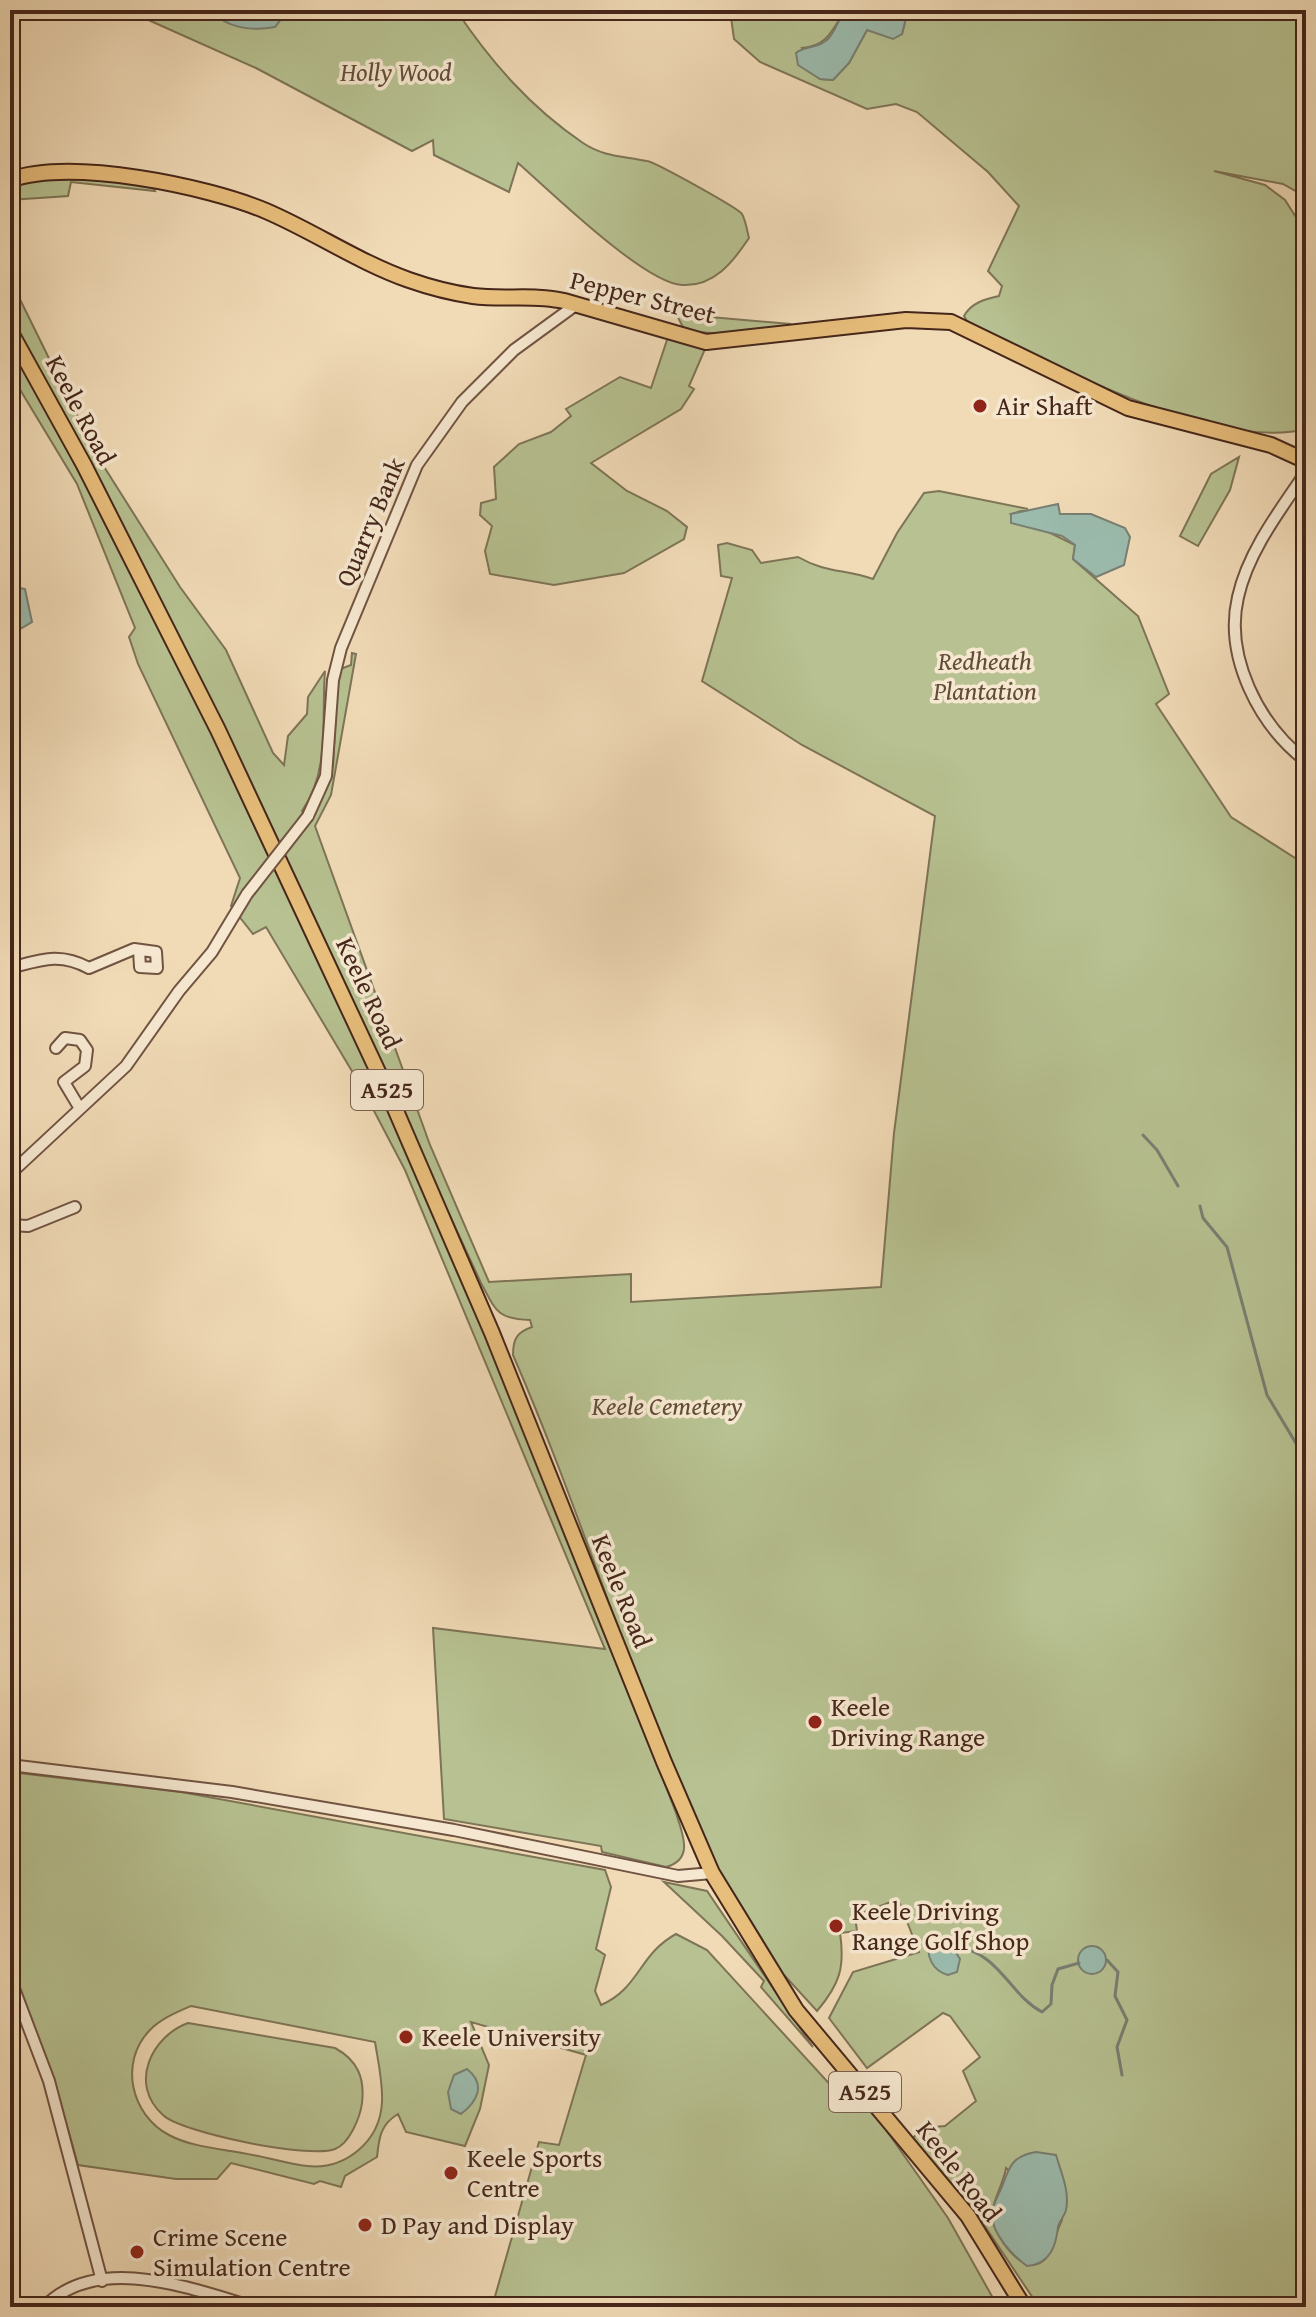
<svg xmlns="http://www.w3.org/2000/svg" width="1316" height="2317" font-family="'Gentium Book Plus',serif">
	<style>
		.green { fill: #b7c191; stroke: #7e7456; stroke-width: 2; fill-rule: evenodd }
		.water { fill: #9bbbad; stroke: #797f72; stroke-width: 2 }
		.lines { fill: none; stroke-linecap: round; stroke-linejoin: round }
		.stream { stroke: #797f72; stroke-width: 3 }
		.minor-casing { stroke: #705341; stroke-width: 14 }
		.major-casing { stroke: #45261a; stroke-width: 18 }
		.minor { stroke: #f6e8d0; stroke-width: 10 }
		.major { stroke: #e8be7c; stroke-width: 14 }
		.minor-bridge-casing { stroke: #705341; stroke-width: 14; stroke-linecap: butt }
		.minor-bridge { stroke: #f6e8d0; stroke-width: 10 }
		.poi-dot { fill: #8f2418; stroke: #f6e8d0; stroke-width: 3 }
		.labels { text-anchor: middle; stroke-width: 7; stroke-linejoin: round; paint-order: stroke }
		.shield { fill: #f6e8d0; stroke: #7a6051; stroke-width: 2 }
		.shield-label { font-size: 24px; font-weight: bold; fill: #45261a }
		.park-label { font-size: 26px; font-style: italic; fill: #624d38; stroke: #f6e8d0 }
		.street-label { font-size: 26px; fill: #45261a; stroke: #f6e8d0 }
		.poi-label { font-size: 26px; fill: #45261a; stroke: #f6e8d0; text-anchor: start }
	</style>
	<rect width="100%" height="100%" fill="#f1dbb7"/>
	<filter id="stains"><feTurbulence type="fractalNoise" baseFrequency=".0025" numOctaves="4"/><feColorMatrix values="0 0 0 0 .2 0 0 0 0 .09 0 0 0 0 .02 0 0 0 .5 -.17"/></filter>
	<radialGradient id="worn" r=".72"><stop offset=".6" stop-color="#630" stop-opacity="0"/><stop offset="1" stop-color="#630" stop-opacity=".3"/></radialGradient>
	<path class="green" d="M126,10h330c35,52 74,97 127,133 21,14 40,13 64,18 8,1 91,47 95,53 4,7 5,17 7,24 -16,24 -35,49 -67,47 -38,-2 -132,-94 -164,-122l-9,29 -75,-37 -1,-15 -21,11 -156,-83z
		M730,10h109l4,3c-12,20 -17,33 -41,35l18,31 13,1 16,-17 18,-33 35,4 6,-24h398v187l-23,-13 -69,-13 51,14 20,15 21,33v196c-88,23 -259,-66 -339,-108l-3,-5c7,-13 21,-17 35,-20l3,-10 -14,-15 31,-65 -31,-34 -71,-60 -21,-8 -29,5 -107,-47 -26,-23z
		M64,175l88,10 3,6 -84,-9 -3,14 -58,4v-15z
		M10,279l86,175 84,133 46,63 47,103 11,12 4,-29 19,-22 1,-17 17,-26c-4,48 6,98 -23,140l8,8 23,-53 5,-96 13,-5 1,-12 4,1 -25,141 -16,31 115,319 59,137 142,-8v28l250,-15 13,-154 41,-317 -133,-71 -100,-64 30,-103 -11,-2 -3,-31 9,-2 25,7 9,13 37,-6c28,16 46,12 75,22l24,-46 27,-40 15,-2 89,18 -17,5 64,31 -2,14 65,57 31,78 -13,10 75,113 75,48v1442h-267l-65,-97 -61,-72 9,-10 23,-2 31,-25 -13,-30 17,-14 -30,-41 -7,-3 -76,55 -38,-50 24,-46 66,-20 -21,-53 -43,17 2,15 -17,2c5,34 0,51 -23,78l-32,-35 -5,2c-19,-33 -41,-65 -58,-99 -83,-169 -134,-352 -209,-524 0,-16 4,-23 19,-28l-2,-7c-33,-1 -34,-9 -49,-37l-226,-489 -146,-292 -99,-185zM1006,2168l56,52c-6,11 -9,31 -18,40 -21,19 -51,-25 -52,-45 0,-14 12,-32 14,-47z
		M676,314l115,10c-36,7 -70,14 -107,5z
		M668,337l37,12 -16,37 5,3 -13,20 -90,54 36,28 40,20 20,16 -3,12 -60,34 -70,12 -64,-11 -5,-23 7,-25 -12,-11 1,-12 15,-4 -2,-32 25,-23 32,-12 20,-16 -5,-7 54,-32 31,11z
		M10,344l115,214 134,270 180,394 150,363 87,228c6,20 19,46 -10,54l-64,-15 -1,-6 -157,-27 -11,-191 172,21 -200,-479 -43,-82 -96,-161 -13,7 -22,-28 9,-28 -102,-214 -9,-27 6,-9 -58,-144 -67,-111z
		M1239,457l-9,33 -32,56 -18,-10 31,-62z
		M10,1772l171,20 424,78 6,17 -15,62 9,6 -10,36 6,14c38,-16 38,-51 75,-71l31,16 138,151 27,9 76,108 50,89h-506l47,-165 20,3 27,-90 -115,-33 18,43 -9,44 -15,37 -59,-14 -8,-18c-18,11 -19,24 -21,43l-32,19 -4,11 -21,-6 -6,3 -83,-21 -14,16h-41l-98,-14 -20,-71 -48,-127zM191,2006l184,36c3,19 8,40 7,60 -2,40 -37,68 -75,64 -18,-2 -36,-8 -54,-11 -27,-6 -60,-7 -84,-20 -38,-20 -50,-72 -20,-104 11,-12 28,-19 42,-25z
		M664,1882l43,9 106,156 -52,-60 3,-6 -42,-45z
		M188,2023l147,25c22,12 30,29 27,55 -2,15 -13,41 -27,46 -25,10 -153,-16 -172,-34 -35,-31 -11,-79 25,-92z"/>
	<path class="water" d="M212,10h76l-13,17c-21,4 -50,2 -63,-17z
		M847,10h61l-6,24 -9,5 -26,-9 -18,33 -16,17 -13,-1 -22,-14 -2,-12c10,-8 22,-4 32,-14 8,-8 10,-21 19,-29z
		M1058,504l2,10h31l34,14 5,9 -6,28 -28,12 -23,-18 2,-14 -13,-9 -51,-13v-9z
		M10,586l15,3 7,33 -22,13z
		M941,1937l8,5 11,17 -3,13 -9,3c-15,-4 -24,-20 -17,-35z
		M1078 1960a14 14 0 1 1 28 0a14 14 0 1 1-28 0Z
		M467,2069c19,15 11,32 -6,45l-10,-5 -3,-17 6,-17z
		M1036,2152l20,3c5,17 14,37 10,55 -1,5 -7,12 -8,17 -2,18 -7,37 -31,39 -14,-10 -36,-33 -35,-52 0,-10 8,-21 11,-30 7,-20 11,-28 33,-32z"/>
	<g class="lines">
		<path class="stream" d="M1143,1135l14,15 21,36
			M1200,1206l3,12 24,29 40,148 39,65
			M952,1946c48,5 56,48 90,66l9,-8 1,-19 6,-16 21,-6
			M1107,1960l11,12 -3,24 12,24 -10,27 5,28"/>
		<defs>
			<path id="minor" d="M1306,472c-26,38 -58,80 -68,125 -14,60 21,128 68,164
				M308,816l18,-40 7,-96 8,-32 76,-183 45,-63 52,-52 63,-46
				M10,968c31,-8 49,-16 79,0l45,-19 22,3 1,16 -17,-1 -1,-17
				M56,1048l9,-10 15,2 7,10 -2,16 -21,16 15,25
				M10,1174l116,-108 53,-75 33,-39 35,-58
				M10,1225l18,1 47,-19
				M10,1765l222,27 222,38 224,46 34,-3
				M10,1978l39,103 53,200
				M44,2307c54,-55 148,-18 210,0"/>
			<path id="major" d="M10,180c61,-22 197,6 256,31 49,21 92,51 143,69 20,7 43,13 64,16 31,4 61,-2 91,5l142,41 200,-22 45,2 177,86 143,37 35,16
				M10,331l74,134 134,265 175,374 99,229 172,429 48,111 84,137 172,206 56,91"/>
		</defs>
		<use href="#minor" class="minor-casing"/>
		<use href="#major" class="major-casing"/>
		<use href="#minor" class="minor"/>
		<use href="#major" class="major"/>
		<defs>
			<path id="minor-bridge" d="M247,894l61,-78"/>
		</defs>
		<use href="#minor-bridge" class="minor-bridge-casing"/>
		<use href="#minor-bridge" class="minor-bridge"/>
	</g>
	<g class="poi-dot">
		<circle cx="980" cy="406" r="8"/>
		<circle cx="815" cy="1722" r="8"/>
		<circle cx="836" cy="1926" r="8"/>
		<circle cx="406" cy="2037" r="8"/>
		<circle cx="451" cy="2173" r="8"/>
		<circle cx="365" cy="2225" r="8"/>
		<circle cx="137" cy="2252" r="8"/>
	</g>
	<g class="labels">
		<g class="shield">
			<rect x="351" y="1070" width="72" height="40" rx="6"/>
			<rect x="829" y="2072" width="72" height="40" rx="6"/>
		</g>
		<g class="shield-label">
			<text x="387" y="1098">A525</text>
			<text x="865" y="2100">A525</text>
		</g>
		<g class="park-label">
			<text x="396" y="81">Holly Wood</text>
			<text x="985" y="670">Redheath<tspan x="985" dy="30">Plantation</tspan></text>
			<text x="667" y="1415">Keele Cemetery</text>
		</g>
		<g class="street-label">
			<text transform="translate(643 297) rotate(14)" y="9">Pepper Street</text>
			<text transform="translate(81 410) rotate(62)" y="9">Keele Road</text>
			<text transform="translate(370 522) rotate(-67)" y="9">Quarry Bank</text>
			<text transform="translate(369 993) rotate(65)" y="9">Keele Road</text>
			<text transform="translate(622 1591) rotate(68)" y="9">Keele Road</text>
			<text transform="translate(959 2171) rotate(52)" y="9">Keele Road</text>
		</g>
		<g class="poi-label">
			<text x="996" y="415">Air Shaft</text>
			<text x="831" y="1716">Keele<tspan x="831" dy="30">Driving Range</tspan></text>
			<text x="852" y="1920">Keele Driving<tspan x="852" dy="30">Range Golf Shop</tspan></text>
			<text x="422" y="2046">Keele University</text>
			<text x="467" y="2167">Keele Sports<tspan x="467" dy="30">Centre</tspan></text>
			<text x="381" y="2234">D Pay and Display</text>
			<text x="153" y="2246">Crime Scene<tspan x="153" dy="30">Simulation Centre</tspan></text>
		</g>
	</g>
	<rect width="1316" height="2317" fill="none" stroke="#f1dbb7" stroke-width="40"/>
	<rect x="12" y="12" width="1292" height="2293" fill="none" stroke="#45261a" stroke-width="4"/>
	<rect x="20" y="20" width="1276" height="2277" fill="none" stroke="#45261a" stroke-width="2"/>
	<rect width="100%" height="100%" filter="url(#stains)"/>
	<rect width="100%" height="100%" fill="url(#worn)"/>
</svg>
